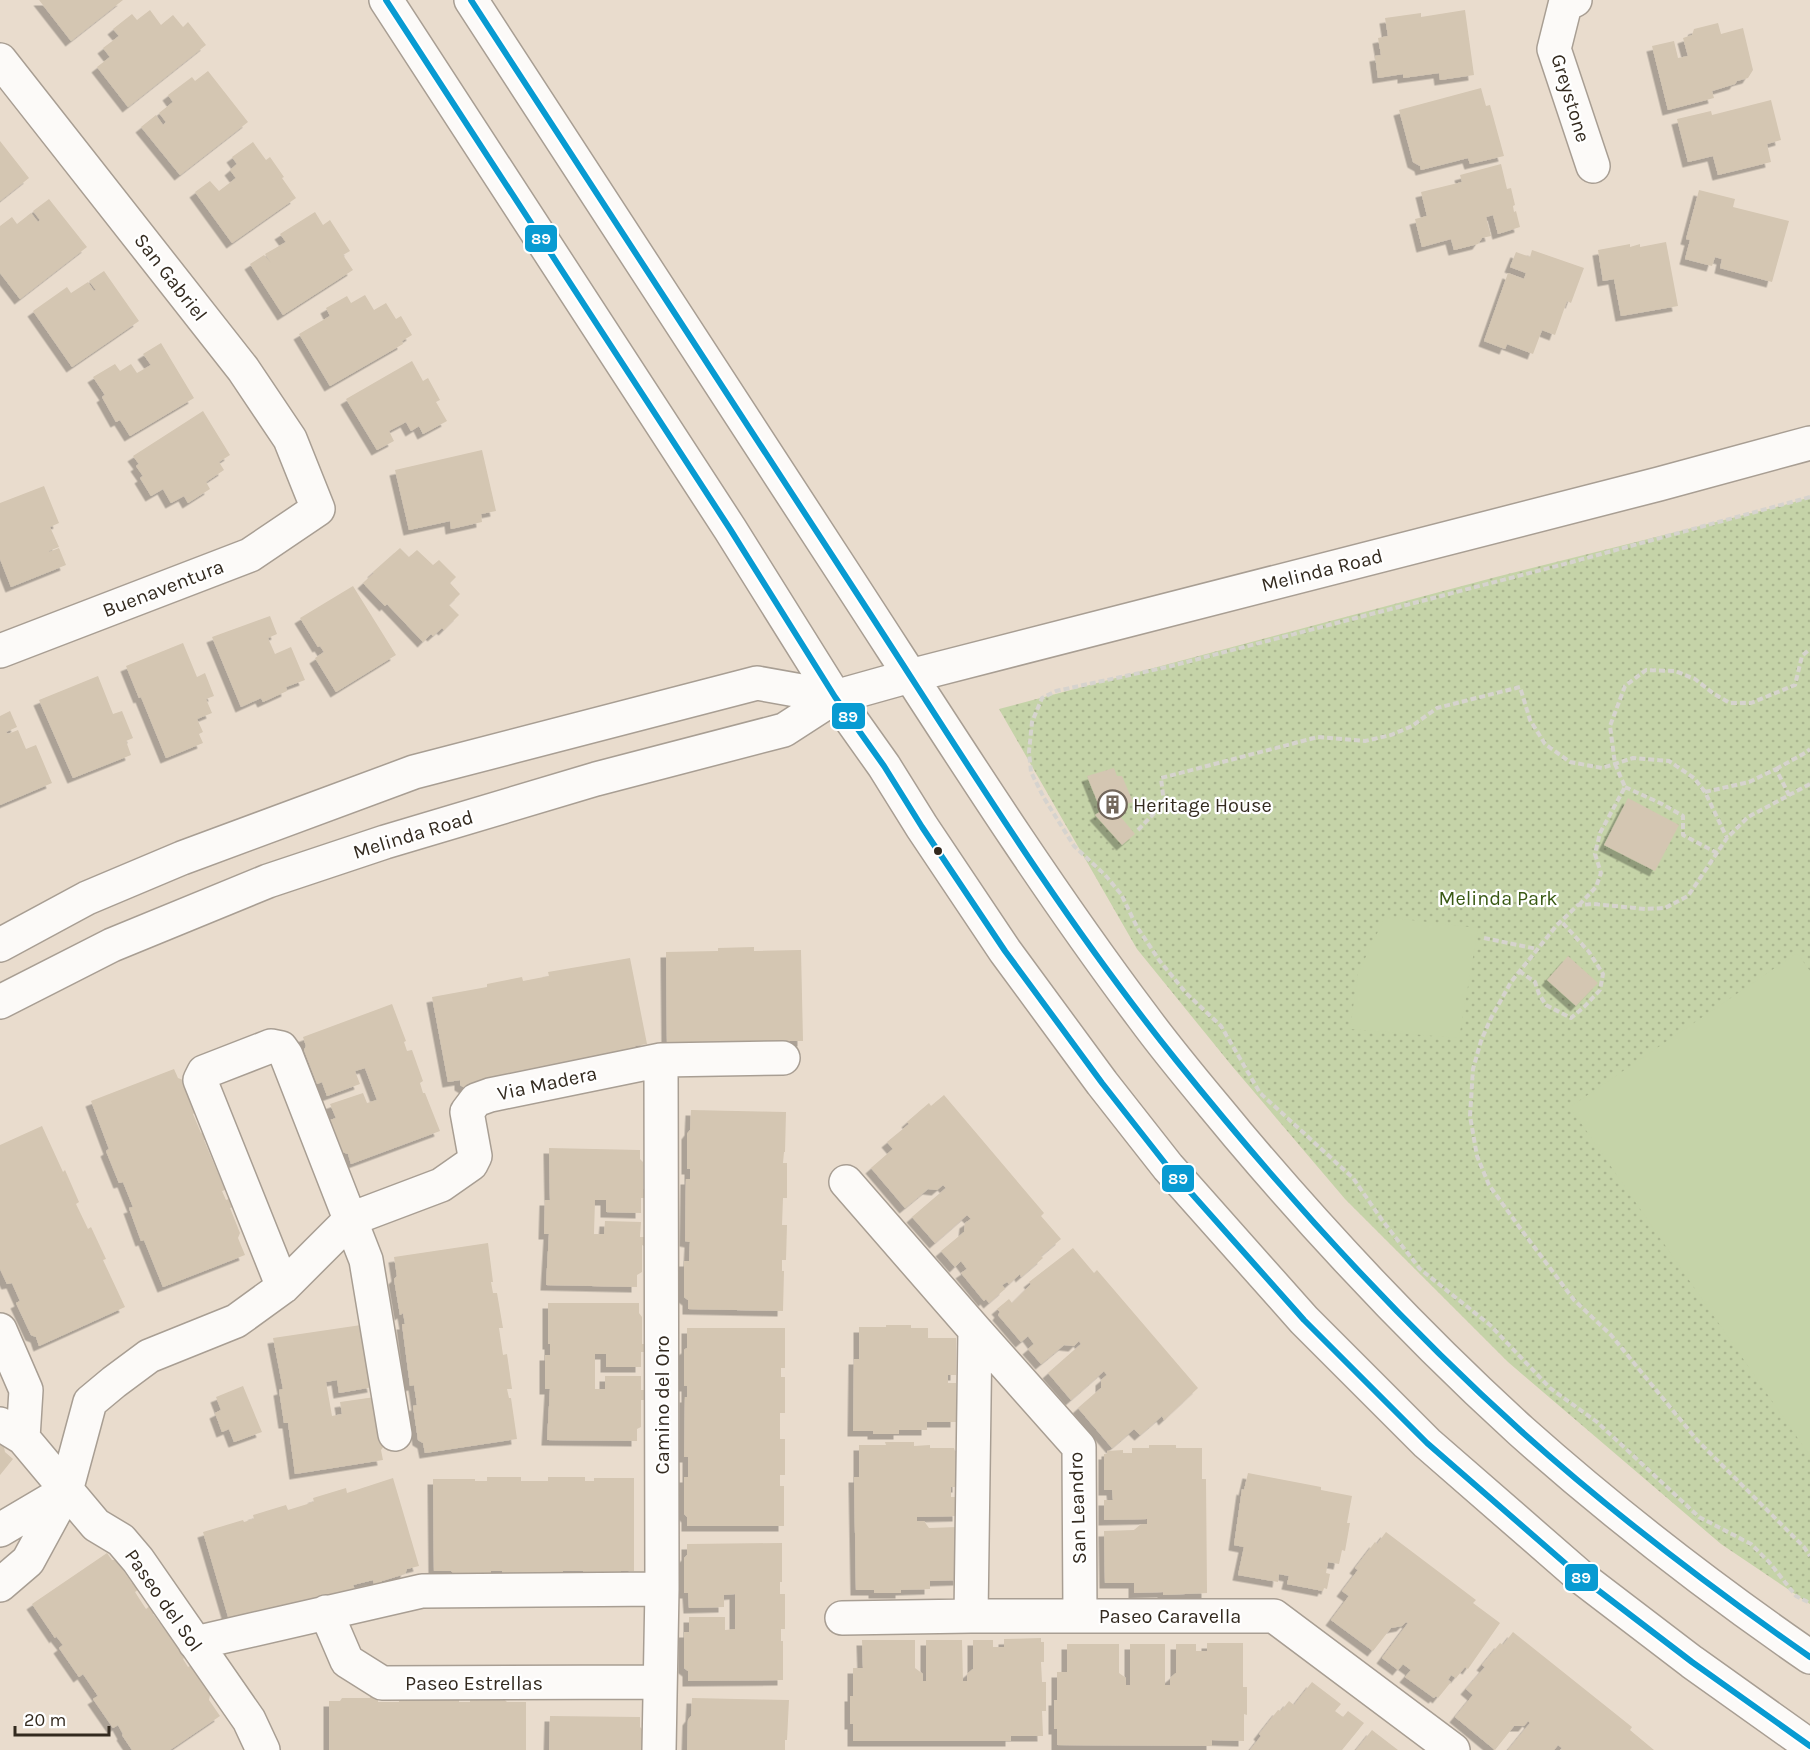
<svg xmlns="http://www.w3.org/2000/svg" width="1810" height="1750" font-family="Karla,sans-serif">
	<style>
		.grass { fill: url(#grass-dots) }
		.garden { fill: #c5d3a8 }
		.building { fill: #d4c6b2; filter: url(#shadow) }
		.lines { fill: none; stroke-linecap: round; stroke-linejoin: round }
		.minor-casing { stroke: #a89e93; stroke-width: 36 }
		.major-casing { stroke: #a89e93; stroke-width: 36 }
		.path { stroke: #d6d3ce; stroke-width: 4; stroke-dasharray: 6 3; stroke-linecap: butt }
		.minor { stroke: #fcfaf8; stroke-width: 33 }
		.major { stroke: #fcfaf8; stroke-width: 33 }
		.bus-1-casing { stroke: #fff; stroke-width: 10 }
		.bus-1 { stroke: #089bd2; stroke-width: 6 }
		.bus-dot { fill: #332a1f; stroke: #fff; stroke-width: 2 }
		.labels { text-anchor: middle; stroke-width: 4.5; stroke-linejoin: round; paint-order: stroke }
		.street-label { font-size: 20px; fill: #332a1f; stroke: #fff }
		.poi-label { font-size: 20px; fill: #332a1f; stroke: #fff; text-anchor: start }
		.park-label { font-size: 20px; fill: #395914; stroke: #fff }
		.line-badge { stroke: #fff; stroke-width: 2 }
		.badge-label { font-size: 16px; text-anchor: middle; font-weight: bold; fill: #fff }
	</style>
	<defs>
		<pattern id="grass-dots" width="8" height="8" patternUnits="userSpaceOnUse" patternTransform="scale(1.5)"><rect width="8" height="8" fill="#c5d3a8"/><path d="M2 2h.1M6 6h.1" fill="none" stroke="#aab590" stroke-width="1.8" stroke-linecap="round"/></pattern>
		<filter id="shadow"><feDropShadow dx="-5.5" dy="5.5" stdDeviation="0" flood-color="#0004"/></filter>
	</defs>
	<rect width="100%" height="100%" fill="#e9dccd"/>
	<path class="grass" d="M1810,497v1107l-89,-60 -213,-182 -163,-163 -113,-133 -95,-117 -138,-240 497,-132 292,-73z"/>
	<path class="garden" d="M1385,917l93,11 -19,110 -109,-9 8,-56z
		M1797,953l13,18v485l-240,-349z"/>
	<path class="building" d="M39,0h84l-52,41z
		M150,10l11,15 12,-10 10,12 5,-5 18,23 -78,62 -31,-40 13,-10 -7,-9 16,-12 -6,-7 19,-15 5,6z
		M1465,10l9,65 -34,5 -1,-7 -36,5v-4l-25,4 -3,-22 6,-1 -3,-17 10,-2 -3,-18 36,-5v4z
		M1718,23l3,11 22,-6 10,42 -5,8 -11,3 -2,3 -23,7 2,7 -46,12 -16,-64 22,-5 4,17 10,-2 -5,-18 9,-3 2,-6z
		M208,71l40,51 -68,53 -39,-48 15,-12 7,10 3,-3 -7,-9 14,-11 -5,-7 24,-18 3,4z
		M1481,88l5,18 4,-1 14,51 -34,8 -2,-6 -47,12 -1,-4 -7,-4 -14,-52z
		M1771,100l10,40 -14,4 4,18 -53,13 -5,-19 -25,6 -11,-43 34,-8 1,4z
		M0,141l29,37 -29,23z
		M253,142l13,18 4,-3 14,20 -2,1 14,20 -64,45 -37,-51 15,-11 9,10 17,-13 -6,-8 7,-6 -5,-7z
		M1501,164l6,25 4,-1 4,17 -2,1 1,6 2,-1 4,16 -22,7 -5,-19 -7,2 5,19 -9,2 -4,6 -24,6 -3,-11 -29,8 -7,-28 12,-3 -6,-24 41,-10 -2,-7z
		M1699,190l36,9 -2,8 56,14 -17,61 -52,-14 2,-9 -7,-2 -3,9 -27,-7 5,-19 -4,-1z
		M49,199l38,48 -67,52 -20,-26v-47l12,-9 5,7 14,-11 7,9 2,-2 -7,-9z
		M315,212l8,13 7,-5 20,31 -7,4 10,15 -70,45 -33,-51 14,-9 7,8 -6,-9 21,-12 -6,-8z
		M1666,242l12,64 -57,10 -7,-37 -11,2 -5,-31 32,-6v3l10,-3v3z
		M1532,250l52,18 -13,35 -4,-2 -12,34 -13,-5 -9,24 -26,-10 -2,5 -21,-8 24,-68 16,6 2,-6 -16,-6 6,-15 14,5z
		M104,271l35,50 -67,46 -39,-56 34,-24 4,6 17,-11 6,9 2,-1 -7,-9z
		M365,295l9,15 12,-7 10,16 5,-3 11,19 -10,6 1,3 -73,42 -31,-52 31,-18 -4,-8 21,-12 4,7z
		M161,343l33,55 -64,38 -10,-16 -4,2 -14,-25 3,-2 -12,-18 22,-13 5,7 11,-7 6,9 14,-8 -8,-11z
		M412,361l11,20 5,-3 12,22 -4,2 11,19 -24,13 -4,-8 -8,5 -5,-9 -17,9 5,10 -17,9 -31,-51z
		M203,411l27,44 -11,7 5,8 -18,12 4,7 -22,14 -4,-7 -13,7 -8,-14 -12,7 -11,-18 3,-2 -7,-10 3,-2 -6,-8z
		M482,450l14,61 -15,3 1,8 -31,7 -1,-8 -41,9 -14,-60z
		M44,486l15,37 -9,4 9,20 -10,4v1l10,-4 7,17 -55,22 -11,-28v-56z
		M400,548l9,9 8,-7 16,15 6,-5 17,17 -6,6 10,11 -11,11 10,10 -15,15 -2,-2 -9,8 -2,-2 -8,8 -36,-38 -2,2 -22,-23 11,-10 -1,-1z
		M353,586l43,69 -60,37 -21,-34 9,-6 -4,-6 -2,1 -18,-29z
		M270,616l7,18 -9,4 7,16 16,-7 14,33 -19,7 1,4 -24,11 -2,-4 -20,9 -29,-70z
		M183,643l14,34 8,-4 9,23 -8,3 6,14 -15,6 6,13 -4,2 4,9 -37,15 -25,-61 -2,1 -13,-32z
		M98,676l15,38 9,-3 11,27 -7,3 5,14 -58,23 -34,-78z
		M10,711l7,16 -11,5 2,2 10,-4 8,19 10,-4 16,38 -52,22v-89z
		M1114,768l3,8h5l11,26 -7,2 1,3 -7,9 15,18 -13,11 -27,-30 6,-4 -14,-35z
		M1628,798l51,27 -24,46 -51,-26z
		M754,947v4l47,-1 2,91h-13l-3,4 -36,-3h-37v6l-39,-2 -3,-3h-5l-1,-91 52,-1v-3z
		M1568,956l30,27 -22,23 -29,-26z
		M630,958l17,86 -12,2 1,4 -128,30 -43,8 -5,-3v-5l-12,2 -16,-85 55,-10v-3l35,-7 1,4 26,-5 -1,-4z
		M392,1004l14,37 -2,1 3,9 5,-1 11,31 -3,2 3,10h2l15,38 -89,33 -3,-10 -6,-2 -12,-32 6,-2 -6,-14 33,-11 4,10 10,-3 -12,-32 -10,3 5,13 -33,12 -5,-14 -5,2 -13,-34 2,-4 -3,-9z
		M174,1069l4,9 5,2 10,25 5,7 -5,2 8,19 5,-2 3,8 -5,1 21,50 -3,1 4,9 3,-1 4,8 -3,1 10,25 -2,5 7,17 -82,32 -19,-47 -3,1 -12,-33 4,-1 -10,-25 -4,1 -13,-32 3,-2 -18,-48z
		M944,1095l100,118 -3,3 20,23 -20,17 2,2 -22,19 -1,-3 -11,10 -2,-2 -5,3 3,4 -16,14 -3,-4 -2,2 -23,-28 6,-4 -6,-8 -6,6 -14,-16 23,-19 1,-9 6,-4 -4,-4 -32,28 -23,-26 34,-29 -3,-3 -6,5 -9,-1 -23,19 -34,-40 22,-19 -6,-7 22,-18 -2,-2 22,-19 2,3z
		M691,1110l95,2 -1,40h-1l-1,11h4v35h-4l-1,27h5l-1,35h-4v11h2l-1,40 -95,-2v-9l-4,-3v-36h5l1,-19 -5,-1 1,-62h4v-10h-3v-35l3,-4z
		M42,1126l21,46 2,-2 14,32 -3,2 12,25 3,-2 15,32 -3,1 22,47 -86,39 -3,-9 -5,-2 -15,-32 4,-2 -8,-18 -5,1 -7,-15v-124z
		M549,1148l91,2v9l3,3v27h3v9h-5v15l-35,-1v-12h-11l-1,34h10l1,-13 36,1 -1,15h4v9l-2,-1v27l-5,3v12l-91,-2 3,-51h-5l1,-34h5z
		M488,1243l5,39h-2l2,11h4l6,35h-4l4,27 4,-1 5,35h-5l2,9h2l6,41 -92,14 -2,-10 -5,-3 -5,-34 4,-1 -3,-20 -4,1 -8,-62h3l-2,-11 -3,2 -6,-36 3,-3 -3,-19z
		M1073,1248l21,25 3,-3 101,118 -34,32 -2,-4 -22,19 -6,-6 -22,19 -34,-40 23,-20v-8l6,-5 -3,-4 -33,29 -23,-27 33,-29 -2,-3 -5,5 -10,-1 -23,19 -13,-15 6,-5 -6,-8 -7,6 -23,-27 2,-3 -3,-3 12,-10 3,4 19,-19 -2,-2z
		M548,1303h91v10l3,4v27h4v8h-5v15h-35v-13h-11v35h10v-13h36v14h4v10h-4v27l-4,2v12l-90,-1 3,-51h-5v-34h5v-11h-2z
		M361,1325l12,62 -34,6 -2,-13 -11,2 6,34 10,-2 -2,-12 35,-5 9,49 -3,4 2,10 -88,14 -7,-51h-4l-5,-33 4,-1 -10,-51z
		M886,1325h25v3h17v10h28v37h-8v8h8v39h-29v8h-28v4h-26v-3h-20l1,-72h5v-32h27z
		M687,1328h98v40h-4v9h4v36h-5v26h5v36h-5v11h4v40h-97v-9l-3,-3v-37h4v-20h-4l1,-60h2v-11h-3v-36l3,-2z
		M243,1386l19,46 -28,10 -5,-13 -7,3 -7,-19 6,-3 -5,-13z
		M885,1442h29v4l16,-1v3h24l1,3h2l1,36h-7v10h7v19l-41,1v4h7l5,7 29,-1 1,53 -29,1v8l-29,1v3h-27v-3h-18l-2,-113h5v-32h27z
		M0,1444l4,3 1,5 8,7 -13,16z
		M1149,1445h27v3h26v31h4l1,114 -44,2v-3l-29,1v-10h-29l-1,-52 30,-1 7,-6h6v-5l-43,1v-20h9l-1,-10h-8v-36h3v-3l16,-1v3h9v-5h17z
		M1248,1473l73,14v3l31,6 -5,27h3l-5,28 -3,-1 -3,14 -11,-2 -2,11 4,1 -3,15 -3,-1 -1,3 -36,-7 2,-8 -10,-2 -1,8 -40,-7 6,-28 -10,-2 8,-56 2,1z
		M487,1477h34v4h27v-4h37v4h9v-3h40v93h-13l-2,4 -36,2v-6h-20v6l-61,-2v-4h-11v5l-36,-1 -4,-4h-17l-1,-92h42v2h12z
		M393,1478l26,88 -12,3 -2,5 -23,7v1l-8,3 -1,-5 -20,5 2,5 -8,2 -1,-1 -51,14 -1,-3 -9,3 1,5 -57,10 -26,-88 40,-12 1,2 10,-3 -1,-4 33,-10 2,5 26,-8 -1,-4 33,-10 1,5z
		M1386,1532l90,68 -3,3 27,20 -32,46 -3,-2 -9,11 -5,-3 -3,5 3,2 -13,16 -2,-2 -2,2 -29,-21 6,-7 -8,-6 -5,6 -16,-12 26,-35 -2,-1 -4,4 -11,2 -18,23 -42,-31 18,-24 -7,-5 16,-21 -3,-2 20,-26 2,2z
		M782,1543v39h-2v12h5v35h-4v12h2v39l-95,1v-10l-4,-3v-36h5v-15h36v13l10,-1v-35l-11,1v12l-35,1 -1,-15h-4v-35l3,-3v-11z
		M107,1553l5,7h4l16,23 2,-1 5,7 -4,3 11,17 5,-4 5,7 -3,2 32,43 -2,2 5,8 5,-3 5,7 -2,2 14,22 -1,5 11,16 -50,34h-38l-10,-15 1,-1 -5,-9 -5,3 -20,-29 5,-3 -15,-22 -4,3 -20,-29 4,-3 -7,-9 -1,2 -23,-34z
		M1513,1632l119,95 -2,3 24,20h-94l2,-2 -4,-3 -4,5h-46l22,-27 -2,-2 -4,5h-10l-19,24 -40,-33 18,-22 -7,-6 19,-22 -3,-2 18,-22 3,2z
		M1041,1638v4h3v20h-3l1,20h4v29h-4l1,25h-32v5h-158v-17h-3v-28h3v-28h10l-1,-28h53v28l8,6v7h3v-41h36l1,41h4v-7l6,-5v-29h20v7h11v-8z
		M1207,1643h36v44h4v28l-3,-1v27l-32,-1v6l-155,-1v-16h-3v-29h3v-28h10v-28h52v29l7,5v7h4v-41h35v41h5v-7l6,-5v-29h20v7h11z
		M1312,1682l29,22 -6,7 8,6 5,-6 16,12 -22,27h-92l11,-14 -2,-2 19,-24 3,1 8,-10 5,4z
		M370,1697h8v5h21v-5l60,1v4h11v-5l34,2 3,3h19v48h-197v-49h11l2,-3h28z
		M692,1698l97,2 -2,40h-2v10h-98l1,-30 3,-4z
		M550,1716l90,1v10l3,3v20h-94z
		M1372,1730l26,20h-42z"/>
	<g class="lines">
		<defs>
			<path id="minor" d="M1575,0l-10,5 -11,44 39,117
				M0,60l243,309 47,70 28,70 -68,46 -250,96
				M846,1182l129,148 104,117 1,169
				M283,1287l-83,-207 4,-8 67,-26 10,2 5,7 80,205 29,174
				M0,1330l26,60 -3,48
				M0,1424l23,14 73,87 25,15 17,20 111,160 14,30
				M0,1530l66,-39
				M0,1585l28,-24 38,-70 24,-89 24,-20 35,-26 87,-35 47,-34 68,-68 90,-34 30,-21 4,-8 -8,-44 9,-12 14,-5 171,-35 122,-2
				M326,1612l21,49 35,22 278,-1
				M971,1616l4,-286
				M842,1618l129,-2h303l179,134
				M195,1643l227,-52 240,-2
				M659,1750l3,-161 -1,-529"/>
			<path id="major" d="M386,0l344,529 105,168 49,69 38,61 83,124 97,132 66,84 136,153 123,123 155,135 110,84 118,84
				M471,0c119,184 240,368 359,552 102,156 201,316 313,465 30,41 63,79 95,118 88,104 182,204 283,296 91,81 189,157 289,226
				M0,945l87,-47 95,-40 232,-86 343,-89 78,14
				M0,1002l112,-57 156,-64 117,-39 211,-63 188,-49 51,-33 75,-21 749,-192 151,-41"/>
		</defs>
		<use href="#minor" class="minor-casing"/>
		<use href="#major" class="major-casing"/>
		<path class="path" d="M1810,497l-238,65 -405,105 -111,24 -14,7 -10,24 -3,30 2,20 13,26 30,48 31,29 16,19 16,33 22,33 27,33 35,33 39,67 93,85 29,42 38,49 70,56 60,63 47,34 102,95 52,27 18,18 27,34 14,7
			M1776,769l29,-16 5,-4
			M1810,784l-62,33 -21,21 -39,58 -23,12 -20,1 -51,-5 -16,1 -21,20 -46,57 -20,36 -10,23 -8,28 -3,47 7,40 12,29 31,43 54,72 37,35 86,105 107,107 6,9
			M1625,787l37,17 21,12v19l34,18
			M1705,792l44,-10 27,-13 13,26
			M1138,830l26,-27 -3,-25 157,-41 47,4 26,-6 21,-9 25,-18 83,-21 10,33 15,24 25,18 32,6 31,-10 36,3 25,17 11,14 22,46
			M1579,905l17,-18 5,-14 -6,-19 5,-21 25,-46 -10,-23 -5,-38 15,-40 21,-16 29,1 20,8 19,15 16,9h21l44,-18 7,-29 8,-7
			M1484,938l53,11
			M1519,971l16,11 4,12 7,11 25,13 13,-11 16,-17 3,-16 -14,-22 -28,-31"/>
		<use href="#minor" class="minor"/>
		<use href="#major" class="major"/>
		<defs>
			<path id="bus-1" d="M386,0l344,529 105,168 49,69 38,61 83,124 97,132 66,84 136,153 123,123 155,135 110,84 118,84
				M471,0c131,202 263,404 394,606 100,154 196,311 311,454 106,132 220,258 345,371 91,82 189,156 289,226"/>
		</defs>
		<use href="#bus-1" class="bus-1-casing"/>
		<use href="#bus-1" class="bus-1"/>
	</g>
	<defs>
		<symbol id="building-ring" viewBox="-11 -11 22 22"><circle r="9.5" fill="#fff" stroke="#73685c" stroke-width="1.5"/><path d="M-4-6H4V6H1V3H-1V6H-4ZM-2.5-4.3h1.7v1.8h-1.7ZM.8-4.3h1.7v1.8H.8ZM-2.5-1h1.7V.8h-1.7ZM.8-1h1.7V.8H.8Z" fill="#73685c"/></symbol>
	</defs>
	<g fill-rule="evenodd">
		<use href="#building-ring" x="1096" y="788" width="33" height="33"/>
	</g>
	<circle class="bus-dot" cx="938" cy="851" r="5"/>
	<g class="labels">
		<g class="street-label">
			<text transform="translate(1571 98) rotate(73)" y="7">Greystone</text>
			<text transform="translate(171 277) rotate(52)" y="7">San Gabriel</text>
			<text transform="translate(1322 570) rotate(-14)" y="7">Melinda Road</text>
			<text transform="translate(163 588) rotate(-21)" y="7">Buenaventura</text>
			<text transform="translate(413 834) rotate(-17)" y="7">Melinda Road</text>
			<text transform="translate(547 1083) rotate(-12)" y="7">Via Madera</text>
			<text transform="translate(662 1405) rotate(-90)" y="7">Camino del Oro</text>
			<text transform="translate(1077 1508) rotate(-92)" y="7">San Leandro</text>
			<text transform="translate(164 1600) rotate(55)" y="7">Paseo del Sol</text>
			<text x="1170" y="1623">Paseo Caravella</text>
			<text x="474" y="1690">Paseo Estrellas</text>
		</g>
		<g class="poi-label">
			<text x="1133" y="812">Heritage House</text>
		</g>
		<g class="park-label">
			<text x="1498" y="905">Melinda Park</text>
		</g>
	</g>
	<g class="line-badge">
		<rect x="524" y="224" width="34" height="29" rx="6" fill="#089bd2"/>
		<rect x="831" y="702" width="35" height="28" rx="6" fill="#089bd2"/>
		<rect x="1161" y="1164" width="34" height="29" rx="6" fill="#089bd2"/>
		<rect x="1564" y="1563" width="35" height="29" rx="6" fill="#089bd2"/>
	</g>
	<g class="badge-label">
		<text x="541" y="244">89</text>
		<text x="848" y="722">89</text>
		<text x="1178" y="1184">89</text>
		<text x="1581" y="1583">89</text>
	</g>
	<path d="M15 1726v9h94v-9" fill="none" stroke="#332a1f" stroke-width="3"/>
	<text x="24" y="1726" font-size="18" fill="#332a1f" stroke="#ffffff" stroke-width="4.5" paint-order="stroke">20 m</text>
</svg>
